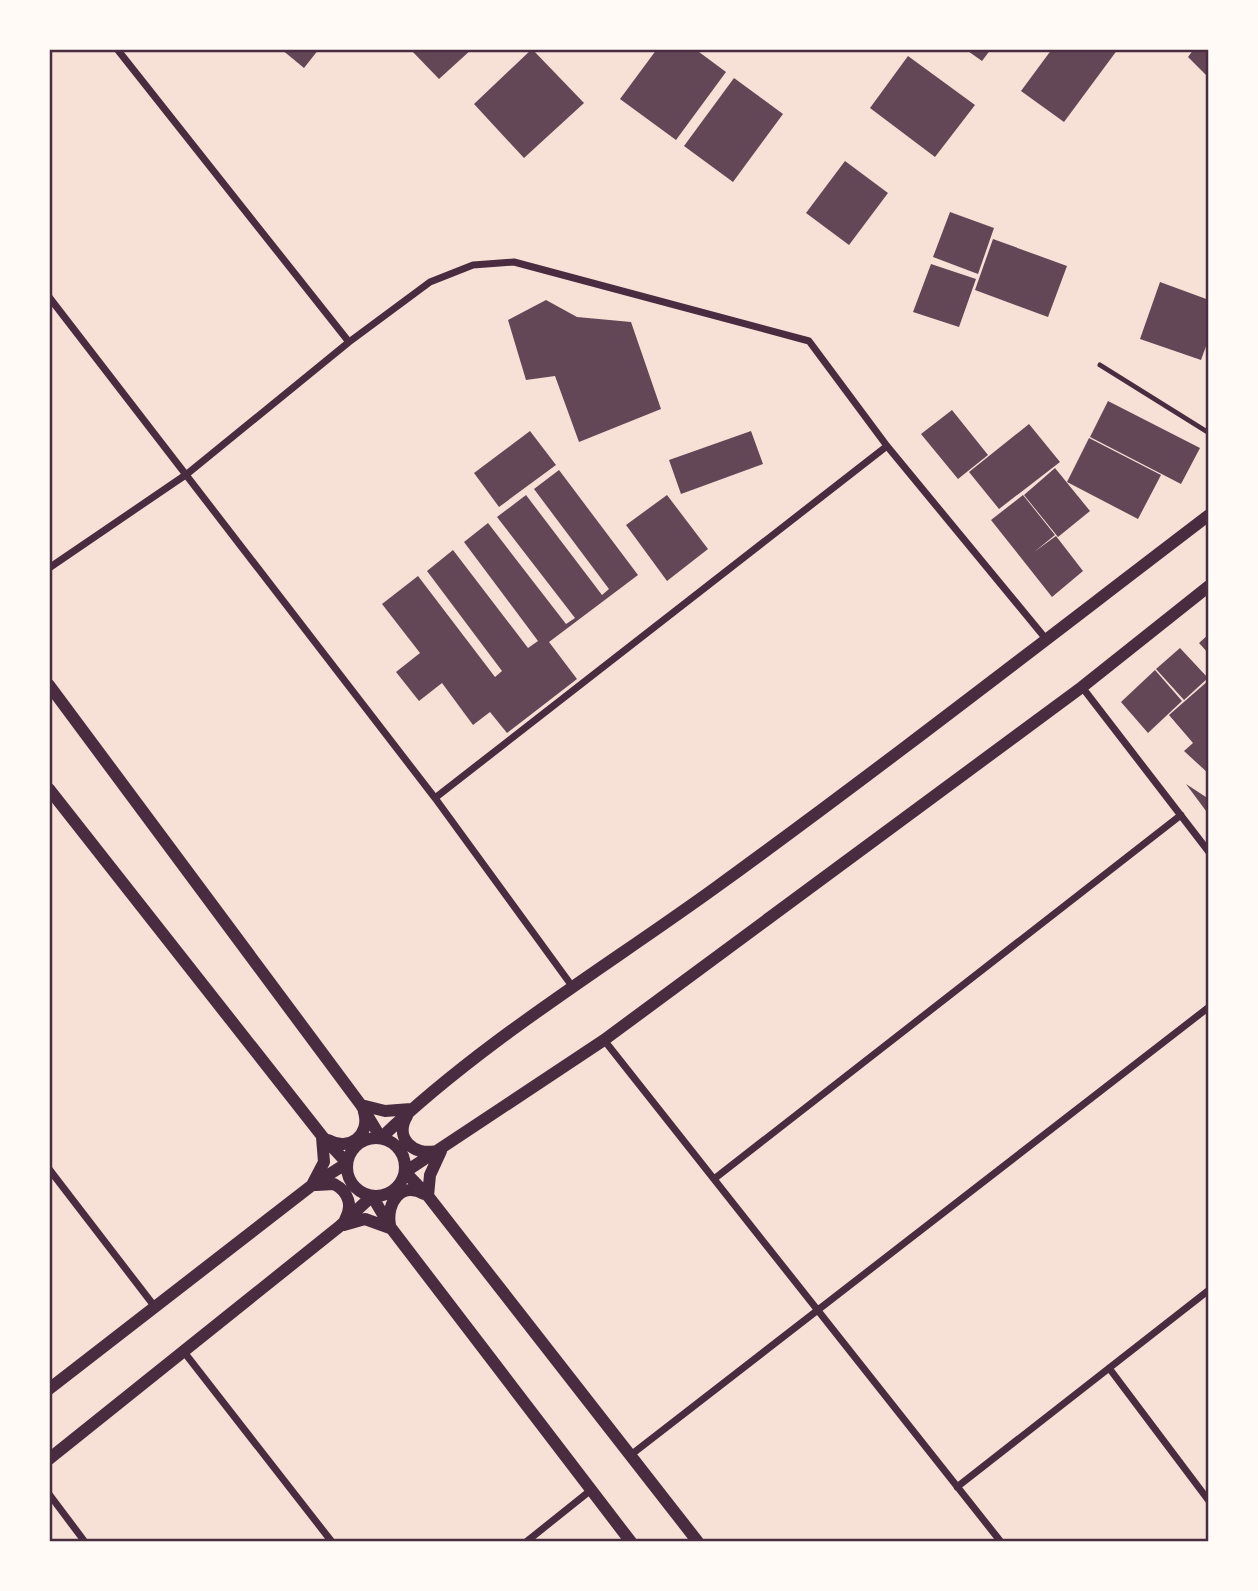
<svg xmlns="http://www.w3.org/2000/svg" width="1258" height="1591" font-family="Cabin,sans-serif">
	<style>
		.building { fill: #644757 }
		.lines { fill: none; stroke-linecap: round; stroke-linejoin: round }
		.service { stroke: #4a2c40; stroke-width: 5 }
		.minor { stroke: #4a2c40; stroke-width: 7 }
		.tertiary { stroke: #4a2c40; stroke-width: 12 }
		.neatline { fill: none; stroke: #4a2c40; stroke-width: 2.5 }
	</style>
	<rect width="100%" height="100%" fill="#f7e1d7"/>
	<path class="building" d="M281,49h38l-15,19z
		M410,49h62l-33,30z
		M532,49l52,54 -60,55 -50,-54z
		M657,49h38l31,23 -50,68 -56,-41z
		M965,49h26l-9,12z
		M1052,49h66l-54,73 -43,-31z
		M1194,49h15v29l-21,-21z
		M908,56l67,49 -40,52 -65,-49z
		M734,78l49,36 -50,68 -49,-36z
		M845,161l43,32 -39,52 -43,-32z
		M950,212l44,16 -16,46 -45,-17z
		M993,239l74,27 -19,51 -73,-27z
		M931,264l45,15 -17,48 -46,-15z
		M1160,282l49,18v38l-8,22 -61,-21z
		M546,300l31,17 54,5 30,87 -82,33 -24,-66 -29,4 -18,-60z
		M1108,401l92,47 -19,36 -91,-47z
		M952,410l36,45 -30,24 -37,-45z
		M1029,424l31,38 -61,47 -30,-37z
		M530,431l26,34 -57,42 -25,-34z
		M751,431l12,33 -82,30 -12,-34z
		M1089,438l72,37 -23,44 -71,-37z
		M1055,468l35,43 -32,26 -34,-42z
		M559,470l79,105 -89,67 28,37 -70,54 -17,-21 -17,13 -31,-42 -23,18 -23,-29 24,-19 -38,-49 36,-28 77,101 7,-6 -75,-100 26,-21 75,98 10,-7 -74,-99 24,-19 78,101 9,-6 -78,-101 29,-22 76,100 7,-6 -75,-100z
		M667,495l41,54 -41,32 -41,-56z
		M1023,495l32,40 -21,17 22,-16 27,35 -31,26 -61,-77z
		M1209,634v20l-10,-11z
		M1180,648l28,30 -24,22 -28,-31z
		M1155,670l27,31 -34,32 -27,-31z
		M1209,680l-1,48 1,46 -25,-23 9,-8 -24,-28z
		M1186,784l23,15v16z"/>
	<g class="lines">
		<path class="service" d="M1100,365l109,68"/>
		<path class="minor" d="M117,49l232,293
			M49,297l386,501 137,188
			M49,568l138,-94 162,-132 81,-60 43,-17 41,-3 295,79 78,105 159,193
			M1082,687l127,165
			M435,798l452,-352
			M604,1040l397,502
			M49,1169l106,138
			M714,1179l467,-364
			M184,1352l148,190
			M1109,1368l100,133
			M632,1454l577,-447
			M957,1487l252,-197
			M49,1494l36,48
			M526,1542l65,-52"/>
		<path class="tertiary" d="M49,685l312,420 20,33c100,-96 222,-169 334,-250 167,-121 330,-248 494,-373
			M49,789l273,347 25,27 -36,23 -262,203
			M361,1105l24,6 26,-2
			M407,1116c-13,22 6,40 29,35
			M347 1167a29 29 0 1 1 58 0a29 29 0 1 1-58 0Z
			M328,1140c21,12 43,-5 36,-28
			M313,1183l11,-21 -2,-25
			M316,1185l18,-1c15,8 19,22 11,36
			M428,1196l2,-21 11,-24
			M344,1225l21,-6 25,9
			M390,1225c-4,-22 11,-44 34,-31
			M49,1459l291,-233 32,-30 19,32 240,314
			M698,1542l-270,-346 -23,-24 199,-132 478,-353 127,-101"/>
	</g>
	<rect width="1258" height="1591" fill="none" stroke="#fffaf5" stroke-width="102"/>
	<rect x="51" y="51" width="1156" height="1489" class="neatline"/>
</svg>
